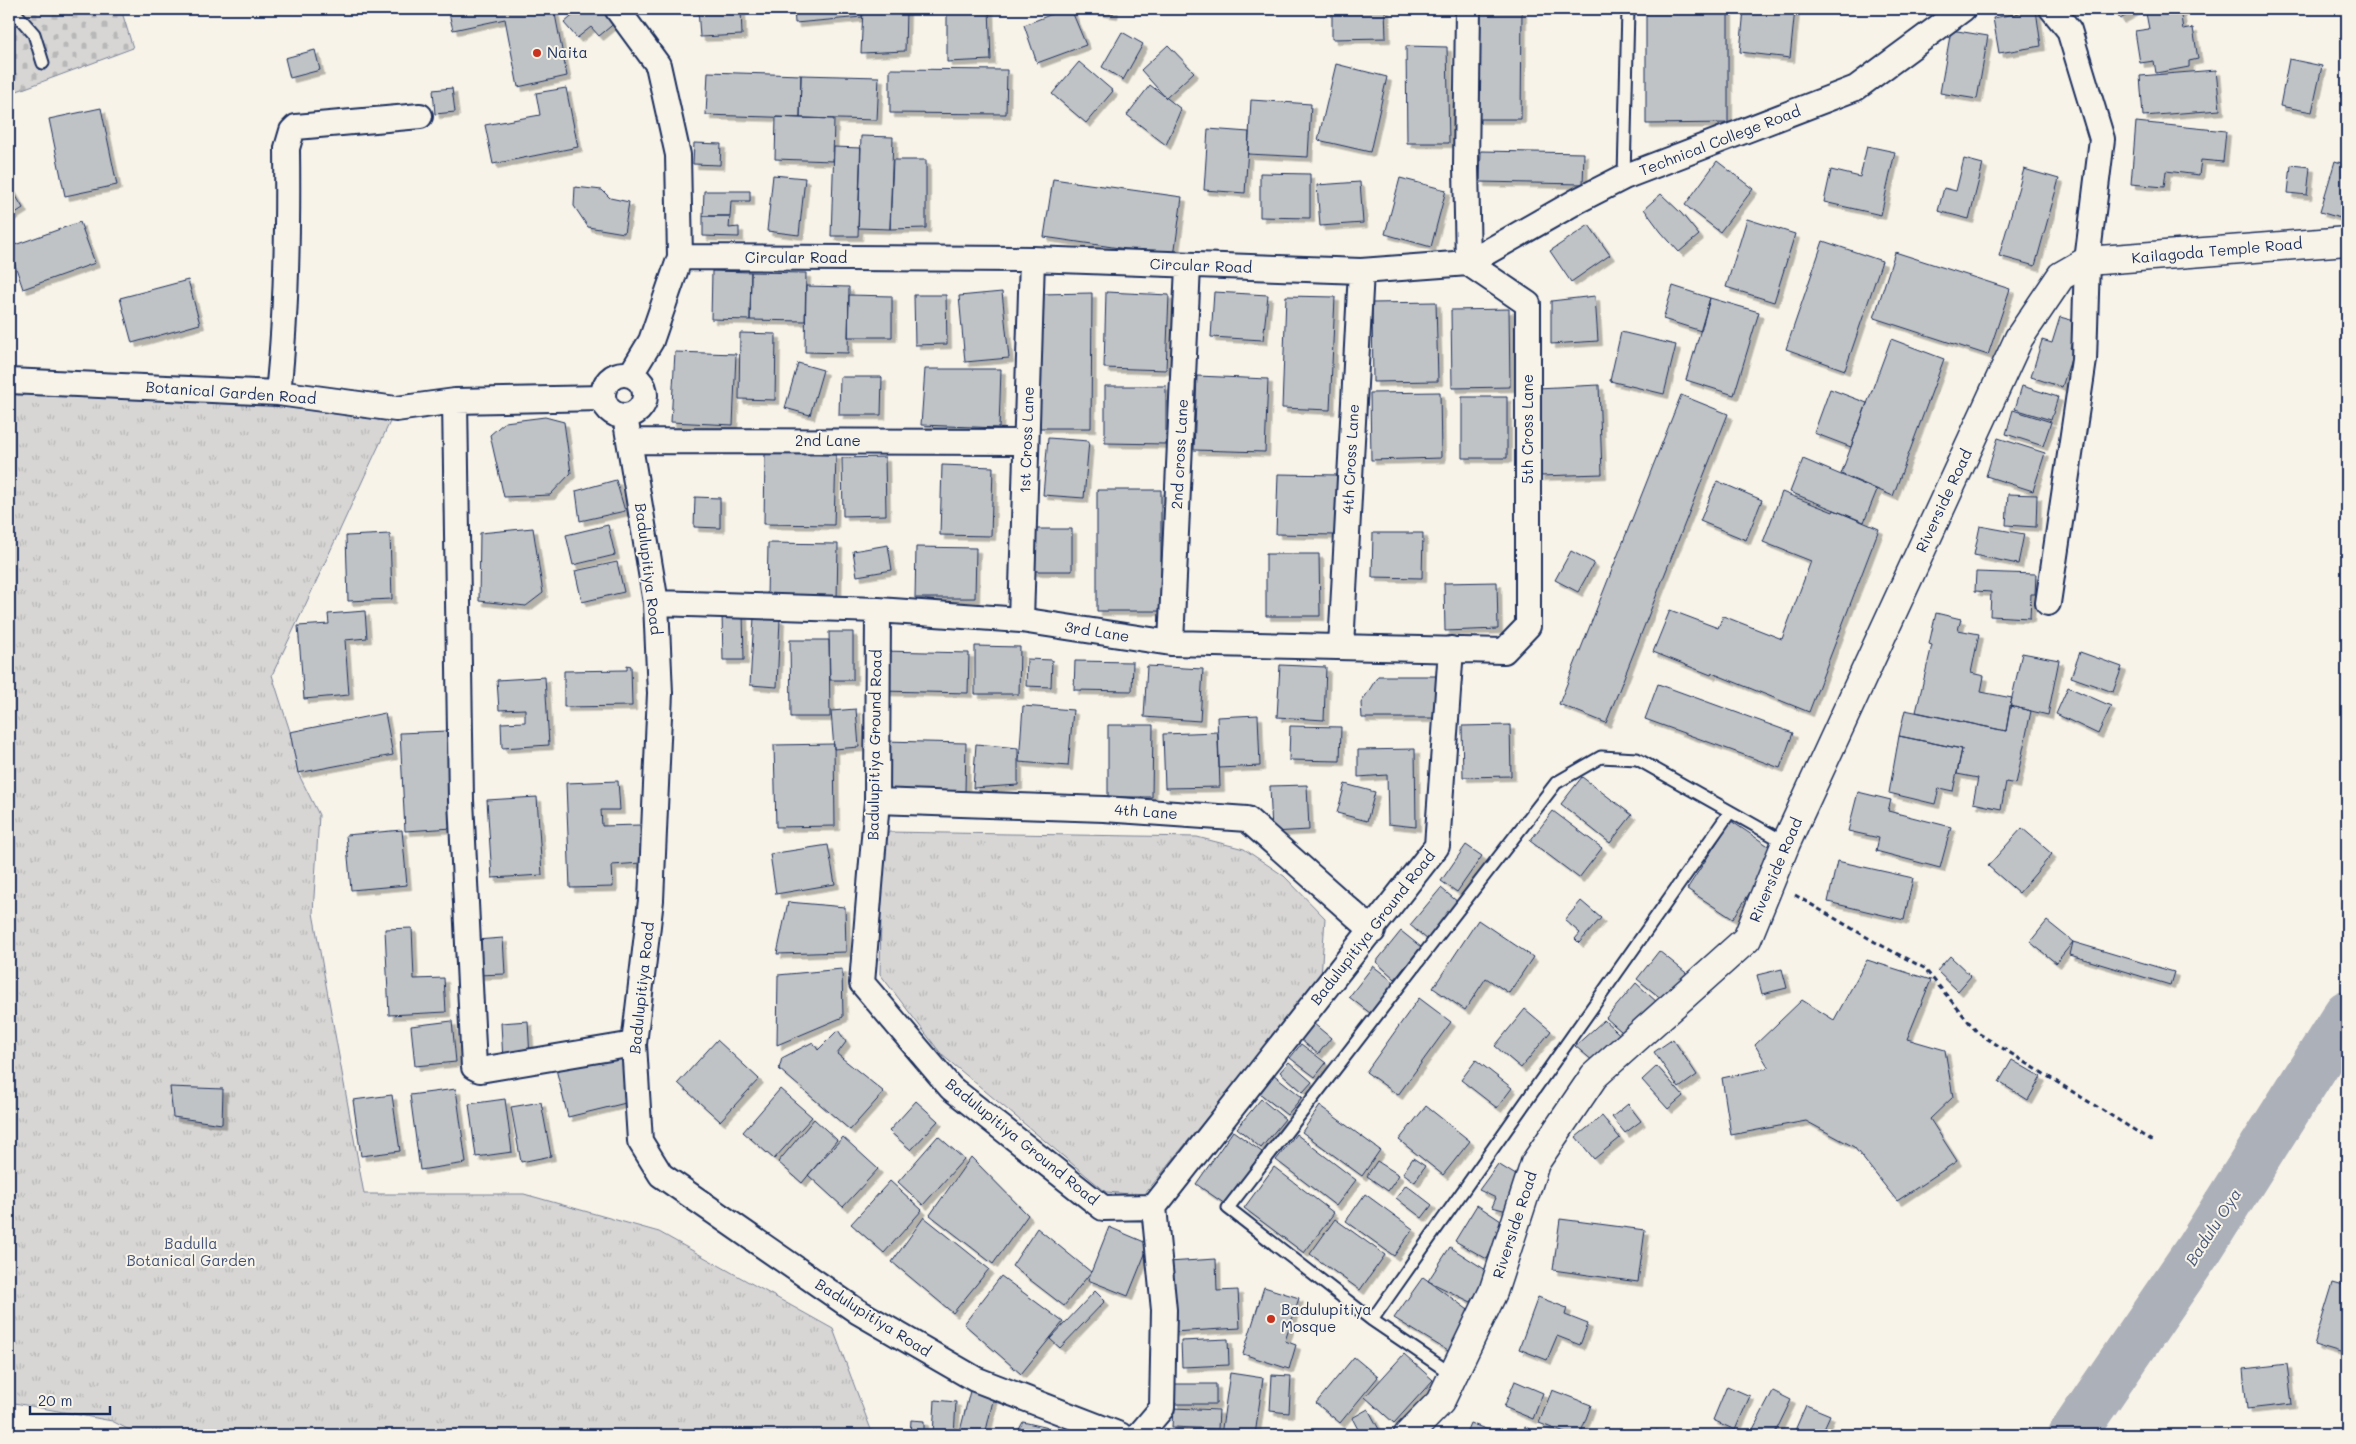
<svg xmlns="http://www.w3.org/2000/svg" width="2356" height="1444" font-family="Mali,sans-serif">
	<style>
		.cemetery { fill: url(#cemetery-stones); stroke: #798299 }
		.park { fill: url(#park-tufts); stroke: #798299 }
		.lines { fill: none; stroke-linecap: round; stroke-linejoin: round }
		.river { stroke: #acb0b9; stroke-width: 48 }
		.building { fill: #c0c3c5; stroke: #1b2f5e; filter: url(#shadow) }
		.lane-casing { stroke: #1b2f5e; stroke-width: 15 }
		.street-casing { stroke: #1b2f5e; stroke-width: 28 }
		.secondary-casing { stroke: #1b2f5e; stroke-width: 31 }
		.path { stroke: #1b2f5e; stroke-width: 3; stroke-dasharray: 5 4; stroke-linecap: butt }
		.lane { stroke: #f7f3e8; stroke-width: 11 }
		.street { stroke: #f7f3e8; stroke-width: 24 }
		.secondary { stroke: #f7f3e8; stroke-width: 28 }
		.poi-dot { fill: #c8321e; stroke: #f7f3e8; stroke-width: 2 }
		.labels { text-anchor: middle; stroke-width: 4; stroke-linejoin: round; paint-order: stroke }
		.poi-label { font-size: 15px; fill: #1b2f5e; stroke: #f7f3e8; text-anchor: start }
		.street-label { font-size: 15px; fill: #1b2f5e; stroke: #f7f3e8 }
		.park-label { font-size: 15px; fill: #415076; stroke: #f7f3e8 }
		.water-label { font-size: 16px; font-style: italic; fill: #465679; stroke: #f7f3e8 }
	</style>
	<defs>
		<pattern id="cemetery-stones" width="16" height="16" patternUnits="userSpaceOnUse" patternTransform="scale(1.25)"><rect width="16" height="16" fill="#d7d6d4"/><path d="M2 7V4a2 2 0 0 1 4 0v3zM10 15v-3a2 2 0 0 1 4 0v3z" fill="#b8b8b8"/></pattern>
		<pattern id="park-tufts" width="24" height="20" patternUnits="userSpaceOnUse" patternTransform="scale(1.25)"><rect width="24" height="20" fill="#d7d6d4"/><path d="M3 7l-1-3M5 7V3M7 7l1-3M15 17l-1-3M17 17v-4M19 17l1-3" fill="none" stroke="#b8b8b8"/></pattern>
		<filter id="shadow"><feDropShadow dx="4.5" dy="4.5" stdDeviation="0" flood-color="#0004"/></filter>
	</defs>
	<rect width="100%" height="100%" fill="#f7f3e8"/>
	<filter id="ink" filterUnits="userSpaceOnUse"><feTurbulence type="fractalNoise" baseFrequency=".02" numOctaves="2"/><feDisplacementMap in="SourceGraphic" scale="10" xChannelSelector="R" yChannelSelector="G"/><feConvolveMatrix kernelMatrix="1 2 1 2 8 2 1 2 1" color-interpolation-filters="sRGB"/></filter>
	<g filter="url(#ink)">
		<path class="cemetery" d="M9,9h112l12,39 -124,46z"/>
		<path class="park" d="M9,381l387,28c-42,88 -81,178 -124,266l21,66 5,32 21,42 -6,98 51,281h160l135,38 174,97 40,106h-734l-27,-14 -103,-19z
			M886,832l311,5 47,12 40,27 41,42 -4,59 -177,218 -38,-3 -164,-137 -62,-81 2,-116z"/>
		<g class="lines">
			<path class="river" d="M2072,1435l127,-186 148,-235"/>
		</g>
		<path class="building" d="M448,9h106l13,67 -49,11 -13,-68 -52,11z
			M575,9h30l11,13 -17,14 -8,-9 -14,11 -13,-15 13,-11z
			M698,9h43l1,26 -42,2z
			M794,9h68v8l-67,6z
			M863,9h43l-1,42 -44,2z
			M947,9h42l2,51 -44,2z
			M1065,9h6l15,36 -49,18 -13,-38z
			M1082,9h32l-1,5z
			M1332,9h53l1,29 -54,1z
			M1478,9h44l-1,110h-44z
			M1646,9h82v114l-82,1z
			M1744,9h51l-5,49 -50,-6z
			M2114,9h24l-18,10z
			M2180,9l3,21 10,-2 5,31 -9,2v6l-33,6 -2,-12 -14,2 -5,-32 14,-2 -3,-16z
			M2036,10l5,36 -42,7 -6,-35z
			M1951,30l37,6 -11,63 -37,-6z
			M1122,32l21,12 -20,36 -21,-13z
			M1168,45l26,27 -28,26 -25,-28z
			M1406,46l41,1 2,96h-42z
			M315,50l5,20 -30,8 -5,-20z
			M2289,59l33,7 -10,46 -32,-6z
			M1079,62l34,29 -27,32 -34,-29z
			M1336,64l51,13 -17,75 -52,-12z
			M890,69l117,1 -1,44 -116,-1z
			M2216,70l4,40 -77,6 -3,-40z
			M708,72l93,3 -1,43 -94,-3z
			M801,75l78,2 -2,43 -77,-2z
			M2347,78v22l-7,-3z
			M1150,85l31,24 -15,36 -39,-30z
			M452,88l3,24 -20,2 -2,-24z
			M566,88l12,59 -85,17 -8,-39 55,-10 -4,-22z
			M1251,100l60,4 -3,53 -60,-3z
			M101,108l16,77 -52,11 -16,-77z
			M776,117l58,2 -1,42 -58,-2z
			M2136,122l90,9 -3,31 -22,-2 -2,15 -33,-4 -2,16 -33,-3z
			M1208,129l41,3 -4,61 -41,-3z
			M861,136l32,1 -3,92 -32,-1z
			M694,143l27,1 -1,21 -27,-1z
			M1867,146l28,6 -14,63 -57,-13 7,-32 29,7z
			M834,147l27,1 -3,88h-27z
			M1481,151l103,2 -1,31 -103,-2z
			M1964,159l19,5 -14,55 -31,-8 6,-23 12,3z
			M893,160h33v68l-36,1z
			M1717,161l36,28 -33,43 -35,-27z
			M2335,161l12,4v55l-27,-8z
			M2291,165l19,2 -3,28 -19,-2z
			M2024,169l35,10 -24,87 -36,-10z
			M1260,173l50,1v44l-50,-1z
			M773,175l32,3 -6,57 -32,-4z
			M1400,178l46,12 -15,57 -46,-13z
			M1053,179l129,18 -8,59 -130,-19z
			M1360,182l3,41 -43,3 -3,-41z
			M9,184l14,24 -14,9z
			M575,187l27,3 8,8 19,4 -5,31 -36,-6 -14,-21z
			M704,191h46v10h-19l-1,15h-27z
			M1661,194l20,19 18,22 -20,17 -18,-20 -17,-23z
			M703,216h27l-1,12 10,-1v10l-36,-1z
			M1747,219l48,15 -21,68 -48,-15z
			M80,222l15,41 -72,26 -14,-42z
			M1589,225l21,30 -39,27 -21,-31z
			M1823,241l59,20 -37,109 -59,-21z
			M1895,252l115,37 -22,66 -114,-37z
			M712,271l39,1 -1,48 -39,-1z
			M751,272l55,1 -1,48 -55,-1z
			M188,280l12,44 -68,19 -12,-45z
			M806,286l43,1 -1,66 -43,-1z
			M1673,286l37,12 -9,33 -38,-12z
			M1002,292l7,66 -44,4 -6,-66z
			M1106,292l63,3 -3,75 -62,-2z
			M1214,292l54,3 -5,45 -52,-3z
			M1092,293l-1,135h-51v-134z
			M849,295l43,1v41h-44z
			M914,295h32l1,49 -32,1z
			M1286,296l49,1 -5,113 -48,-2z
			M1595,296l3,45 -47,3v-43z
			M1710,298l49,14 -25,83 -48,-15z
			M1436,302l2,79 -65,1 -1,-79z
			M1509,309l1,78 -58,1 -1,-78z
			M2060,317l18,5 -8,26 4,2 -12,37 -31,-10 11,-37 10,3z
			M1621,332l55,13 -12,49 -54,-13z
			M740,333l36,1 -1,66 -36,-1z
			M1891,339l53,20 -51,137 -52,-22z
			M675,352l61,2 -3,71 -62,-3z
			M798,363l25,7 -13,45 -25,-7z
			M925,369h76l-2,59 -78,-3z
			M1197,376l71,3 -3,73 -71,-2z
			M840,377h42l-1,38h-42z
			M1599,385l3,89 -63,2 -2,-88z
			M1105,386h61v58l-61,-1z
			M2022,386l36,11 -7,23 -36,-11z
			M1830,389l37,14 -16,44 -37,-14z
			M1440,392l1,66 -70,2 -1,-67z
			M1681,395l47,19 -122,309 -47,-19z
			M1462,397h45v61h-45z
			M2013,410l38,12 -8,24 -37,-12z
			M545,417l19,5 7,51 -21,22 -46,2 -14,-62 15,-13z
			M1048,438l41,3 -5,57 -41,-3z
			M1998,438l47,15 -12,38 -47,-15z
			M765,453l71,2 -2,70 -70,-1z
			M885,457l1,58 -43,1 -1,-58z
			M1803,459l74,31 -13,32 -74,-30z
			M942,465l51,2 -2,69 -51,-1z
			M1278,474l61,1 -2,60 -61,-1z
			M616,480l9,31 -45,10 -4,-30z
			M1717,481l45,19 -16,40 -46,-19z
			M1097,490h64v121h-64z
			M1782,492l51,20 1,-2 45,19 -70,183 -97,-39 -1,2 -58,-23 17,-42 48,18 5,-12 59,23 29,-78 -48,-19z
			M2008,494l29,1 -1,32 -30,-2z
			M695,497l25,1v30l-26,-1z
			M608,525l7,30 -42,10 -7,-30z
			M1980,526l44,8 -6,30 -44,-9z
			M533,528l10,65 -17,13 -47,-5 1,-68z
			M1033,529h39v42h-40z
			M1373,533h50l-1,45 -50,-1z
			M390,534l2,65 -44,2 -2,-65z
			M768,543l70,1 -1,56 -70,-1z
			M888,545l4,25 -35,6 -4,-25z
			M916,547l60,1 -1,50h-60z
			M1571,551l23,12 -16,29 -23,-12z
			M1266,554h53l1,62h-54z
			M617,562l7,30 -42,10 -7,-31z
			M1976,572l60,2 -1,20h-4l-1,24 -40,-2 1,-24 -16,-1z
			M1497,582l1,47 -53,2 -1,-48z
			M365,611l2,27 -22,2 4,55 -45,4 -6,-73 31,-2 -1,-10z
			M722,613h21l1,47h-21z
			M1936,613l25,6 -3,11 21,4 -8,39 13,3 -3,16 31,6 -6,33 -90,-19 16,-67 -3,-1z
			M754,617l26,2 -3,68 -27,-2z
			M829,632h24v48h-23z
			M790,640h39l1,77h-39z
			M975,646l45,1 -1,47h-44z
			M883,651l86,2 -1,40 -86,-2z
			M2080,652l42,15 -9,25 -42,-15z
			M2022,653l37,7 -11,55 -38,-9z
			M1027,659l25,1 -1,27 -25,-1z
			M1075,661l58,1 -1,29 -58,-1z
			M627,665l4,1 1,40 -68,1v-36l63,-1z
			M1280,665l46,2 -2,53 -47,-3z
			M1147,666l56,3 -3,52 -56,-4z
			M1378,676h58v42h-74l-1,-15z
			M545,677l4,68 -47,3 -1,-25 24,-1v-13l-26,1 -2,-30z
			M1658,684l135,49 -13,35 -135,-49z
			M2068,687l43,19 -13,28 -42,-20z
			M1023,706l50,4 -5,56 -49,-4z
			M2010,706l21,5 -15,73 -10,-2 -5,27 -28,-6 5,-25 -21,-4 5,-25 -63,-13 6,-26 101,21z
			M856,709l3,38 -25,2 -3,-38z
			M385,713l8,42 -95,18 -8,-41z
			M1258,715l2,51 -41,2 -2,-51z
			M1108,725h45l-1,72h-44z
			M1510,725l1,51 -48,1 -1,-51z
			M1290,726l51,1 -1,34 -51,-1z
			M448,731l5,97 -48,3 -5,-98z
			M1218,732l2,55 -55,1 -2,-54z
			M1899,736l63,13 -9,42 -14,-3 -4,16 -46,-11z
			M884,741l82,2 -1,49 -82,-2z
			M834,744l1,82 -59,1 -2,-82z
			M976,744l42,4v37l-45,3z
			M1415,749l1,78 -28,-3 -1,-49 -29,2v-27z
			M1582,777l50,38 -22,28 -49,-39z
			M618,781l2,29h-19l1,16 38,-1 1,38 -29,2 1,22 -43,1 -4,-105z
			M1345,784l30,8 -8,29 -30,-8z
			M1307,785l2,45 -37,2 -2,-46z
			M1858,792l33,8 -3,11 63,16 -11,41 -64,-17 3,-13 -31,-7z
			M537,797l5,78 -50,3 -5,-78z
			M1553,811l49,37 -23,30 -49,-37z
			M1731,821l45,30 -43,68 -46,-30z
			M2022,828l30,26 -33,39 -31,-27z
			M402,830l5,55 -56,5 -5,-55z
			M828,845l7,39 -59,10 -6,-40z
			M1466,845l16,11 -25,36 -16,-11z
			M1837,861l76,17 -9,42 -76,-18z
			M1441,888l18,15 -31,37 -18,-15z
			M1581,901l20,17 -22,25 -4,-4 5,-6 -15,-13z
			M788,902l57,5 1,45 -69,2z
			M1478,920l55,37 -24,36 -23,-15 -21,32 -32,-22z
			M2047,921l26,21 -17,21 -26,-21z
			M412,928l2,51 30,-1 2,34 -57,3 -4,-86z
			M1401,931l20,16 -26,32 -19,-17z
			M503,938l2,36 -28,1 -1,-35z
			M2073,942l101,30 -4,13 -100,-30z
			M1659,951l31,25 -22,28 -31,-25z
			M1950,956l21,20 -13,15 -21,-20z
			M1867,960l64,20 -24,59 38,11 8,47 -23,22 27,42 -60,40 -43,-54 -48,-26 -75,14 -9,-57 47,-10 -14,-23 47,-45 32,20z
			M1373,966l22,17 -25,30 -21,-16z
			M842,969l1,48 -66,28 1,-70z
			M1782,969l5,19 -25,6 -5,-19z
			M1636,983l23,21 -30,34 -23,-20z
			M1419,998l32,24 -53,73 -32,-23z
			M1525,1009l26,22 -30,37 -26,-22z
			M1604,1020l21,19 -26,27 -24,-20z
			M452,1021l4,41 -41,4 -4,-40z
			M528,1021l2,38 -27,2 -2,-38z
			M1313,1023l18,15 -13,16 -18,-15z
			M838,1030l8,12 -9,12 47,38 -34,38 -71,-61 3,-11 31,-16 5,8z
			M1673,1039l24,36 -18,13 -25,-36z
			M717,1040l42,39 -39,42 -42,-38z
			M1301,1044l25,19 -11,14 -25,-19z
			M622,1053l12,48 -66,16 -12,-48z
			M1476,1060l36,28 -15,20 -36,-28z
			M2012,1060l29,17 -13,23 -29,-18z
			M1289,1062l23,20 -9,10 -23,-20z
			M1657,1066l26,30 -15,13 -26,-29z
			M1273,1074l29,23 -15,18 -29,-23z
			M170,1087l53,2 -1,35 -49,-7z
			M456,1089l10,74 -46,7 -10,-75z
			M780,1089l32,28 -38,42 -31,-27z
			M392,1095l8,56 -39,5 -8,-56z
			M505,1099l7,53 -36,5 -7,-53z
			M1261,1099l24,20 -24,29 -24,-20z
			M916,1101l22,20 -27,29 -22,-19z
			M541,1102l10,54 -30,6 -10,-55z
			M1628,1104l13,17 -16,12 -13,-16z
			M1320,1106l60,44 -18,26 -60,-44z
			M1426,1106l44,35 -27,34 -44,-35z
			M1602,1116l18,22 -26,21 -18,-22z
			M814,1119l23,21 -35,43 -24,-21z
			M1233,1131l29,21 -37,52 -29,-20z
			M1296,1134l60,46 -20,26 -60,-46z
			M938,1136l26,23 -41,46 -25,-23z
			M843,1137l35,32 -35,38 -35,-32z
			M971,1157l57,58 -35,49 -63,-49z
			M1413,1158l12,8 -10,16 -12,-9z
			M1377,1161l22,14 -11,16 -21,-15z
			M1498,1164l21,13 -12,34 -15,-4 4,-9 -17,-8z
			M1274,1167l60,46 -30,40 -60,-45z
			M890,1181l32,29 -38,43 -33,-29z
			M1406,1185l26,20 -10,13 -26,-20z
			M1365,1194l48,35 -19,27 -48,-35z
			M1477,1205l27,18 -17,36 -32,-18z
			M924,1217l65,52 -36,44 -61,-51z
			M1335,1219l50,36 -25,35 -50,-36z
			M1560,1219l85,11 -7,52 -85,-12z
			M1109,1227l40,17 -21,52 -40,-16z
			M1037,1228l54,44 -27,34 -52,-40z
			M1450,1247l39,25 -18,30 -43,-21z
			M1216,1259l1,32 21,-1 2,38 -68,4 -4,-70z
			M1001,1276l62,46 -42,52 -57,-50z
			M1423,1277l52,38 -22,39 -59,-36z
			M2333,1283l14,4v68l-33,-10z
			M1264,1287l35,11 -14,43 11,4 -7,24 -46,-15z
			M1095,1291l10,10 -45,47 -10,-9z
			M1538,1297l29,11 -2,7 23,9 -8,21 -23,-9 -10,24 -28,-11z
			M1228,1339l1,26 -47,2 -1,-26z
			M1404,1354l29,26 -39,43 -29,-26z
			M1354,1357l24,20 -38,46 -24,-20z
			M2287,1364l5,40 -45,5 -4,-40z
			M1230,1373l33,5 -8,57h-34z
			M1272,1375l19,1 -2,37 -19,-2z
			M1515,1381l28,12 -10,26 -29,-12z
			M1174,1384h42v20h-42z
			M1727,1386l23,10 -15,34 -22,-10z
			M971,1387l24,5 -10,43h-26z
			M1552,1390l39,15 -11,30h-10l-31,-12z
			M1773,1391l18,9 -17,35h-24z
			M935,1400l21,2 -2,33h-21z
			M1806,1405l24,10 -9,20h-28z
			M1173,1408l46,2 -1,19 -46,-2z
			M1368,1409l13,24 -3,2h-17l-9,-17z
			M911,1420l13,1v14h-14z
			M1023,1422l43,10 -1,3h-49z
			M1470,1423l31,12h-36z
			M1525,1427l19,8h-22z
			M1604,1430l9,5h-12z
			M1656,1430l12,5h-14z"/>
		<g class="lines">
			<defs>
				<path id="lane" d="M12,9l22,25 9,29
					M1624,177l4,-168
					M1372,1320l358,-508
					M1453,1375l-81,-55 -144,-112 328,-425 45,-26 36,2 149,84"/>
				<path id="street" d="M617,9l41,56 20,90 2,102 -29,84 -20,33
					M680,257l352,2 329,12 107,-8 -2,-96 2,-158
					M603 395a21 21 0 1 1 42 0a21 21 0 1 1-42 0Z
					M9,381l269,12 118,16 59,-8 148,-3
					M278,393c9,-82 10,-162 9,-245l5,-17 4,-4 124,-11
					M455,401l6,399 13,267 6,3 154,-26
					M625,416l31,187 4,90 -9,207 -17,144 6,97 21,34 196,136 118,68 145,56
					M630,441l396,1
					M656,603l222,7 143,10 150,23 333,8 24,-25v-322l-60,-41 109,-62 47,-24 232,-89 107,-79
					M2048,603l36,-243 3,-99 15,-122 -33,-109 -17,-21
					M878,610l-1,191 -15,182 89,105 152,120 51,-1 283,-361 14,-197
					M1021,620l11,-361
					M1171,643l17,-377
					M1341,647l20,-376
					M877,801l227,8 143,10 126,112
					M1139,1435l23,-27 2,-98 -10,-103"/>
				<path id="secondary" d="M1408,1435l32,-33 53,-110 42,-129 59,-87 153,-137 39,-96 233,-505 42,-62 26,-15 260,-20"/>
			</defs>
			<use href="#lane" class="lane-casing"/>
			<use href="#street" class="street-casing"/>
			<use href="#secondary" class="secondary-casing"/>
			<path class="path" d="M1795,895l80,47 49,26 54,65 174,108"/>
			<use href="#lane" class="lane"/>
			<use href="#street" class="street"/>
			<use href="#secondary" class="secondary"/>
		</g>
	</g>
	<g class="poi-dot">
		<circle cx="537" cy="53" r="5"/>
		<circle cx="1271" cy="1319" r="5"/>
	</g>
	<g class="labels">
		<g class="poi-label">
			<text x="547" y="58">Naita</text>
			<text x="1281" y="1315">Badulupitiya<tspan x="1281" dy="17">Mosque</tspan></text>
		</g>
		<g class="street-label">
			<text transform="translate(1720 141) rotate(-21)" y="5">Technical College Road</text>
			<text transform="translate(2217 251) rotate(-5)" y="5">Kailagoda Temple Road</text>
			<text x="796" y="263">Circular Road</text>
			<text transform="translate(1201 266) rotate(2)" y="5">Circular Road</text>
			<text transform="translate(231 393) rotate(4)" y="5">Botanical Garden Road</text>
			<text transform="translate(1528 429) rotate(-90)" y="5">5th Cross Lane</text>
			<text transform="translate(1027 440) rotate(-88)" y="5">1st Cross Lane</text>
			<text x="828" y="446">2nd Lane</text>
			<text transform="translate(1180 454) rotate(-87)" y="5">2nd cross Lane</text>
			<text transform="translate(1351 459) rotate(-87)" y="5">4th Cross Lane</text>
			<text transform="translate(1944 501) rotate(-65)" y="5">Riverside Road</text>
			<text transform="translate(648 569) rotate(83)" y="5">Badulupitiya Road</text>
			<text transform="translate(1097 632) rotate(9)" y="5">3rd Lane</text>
			<text transform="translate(875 745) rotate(-89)" y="5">Badulupitiya Ground Road</text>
			<text transform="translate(1146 812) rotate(4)" y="5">4th Lane</text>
			<text transform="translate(1776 870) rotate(-67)" y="5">Riverside Road</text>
			<text transform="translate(1373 928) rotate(-52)" y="5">Badulupitiya Ground Road</text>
			<text transform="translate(642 988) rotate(-84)" y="5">Badulupitiya Road</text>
			<text transform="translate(1022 1142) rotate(39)" y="5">Badulupitiya Ground Road</text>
			<text transform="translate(1515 1225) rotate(-72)" y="5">Riverside Road</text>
			<text transform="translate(873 1318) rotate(32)" y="5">Badulupitiya Road</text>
		</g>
		<g class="park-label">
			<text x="191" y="1249">Badulla<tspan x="191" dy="17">Botanical Garden</tspan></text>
		</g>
		<g class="water-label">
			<text transform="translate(2213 1227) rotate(-57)" y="6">Badulu Oya</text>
		</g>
	</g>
	<rect width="2356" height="1444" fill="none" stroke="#f7f3e8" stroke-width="30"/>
	<rect x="15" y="15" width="2326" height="1414" fill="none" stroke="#1b2f5e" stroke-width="2" filter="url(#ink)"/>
	<path d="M30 1406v8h80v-8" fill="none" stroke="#1b2f5e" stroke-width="2.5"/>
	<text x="38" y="1406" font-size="15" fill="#1b2f5e" stroke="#f7f3e8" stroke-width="4" paint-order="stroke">20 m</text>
</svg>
